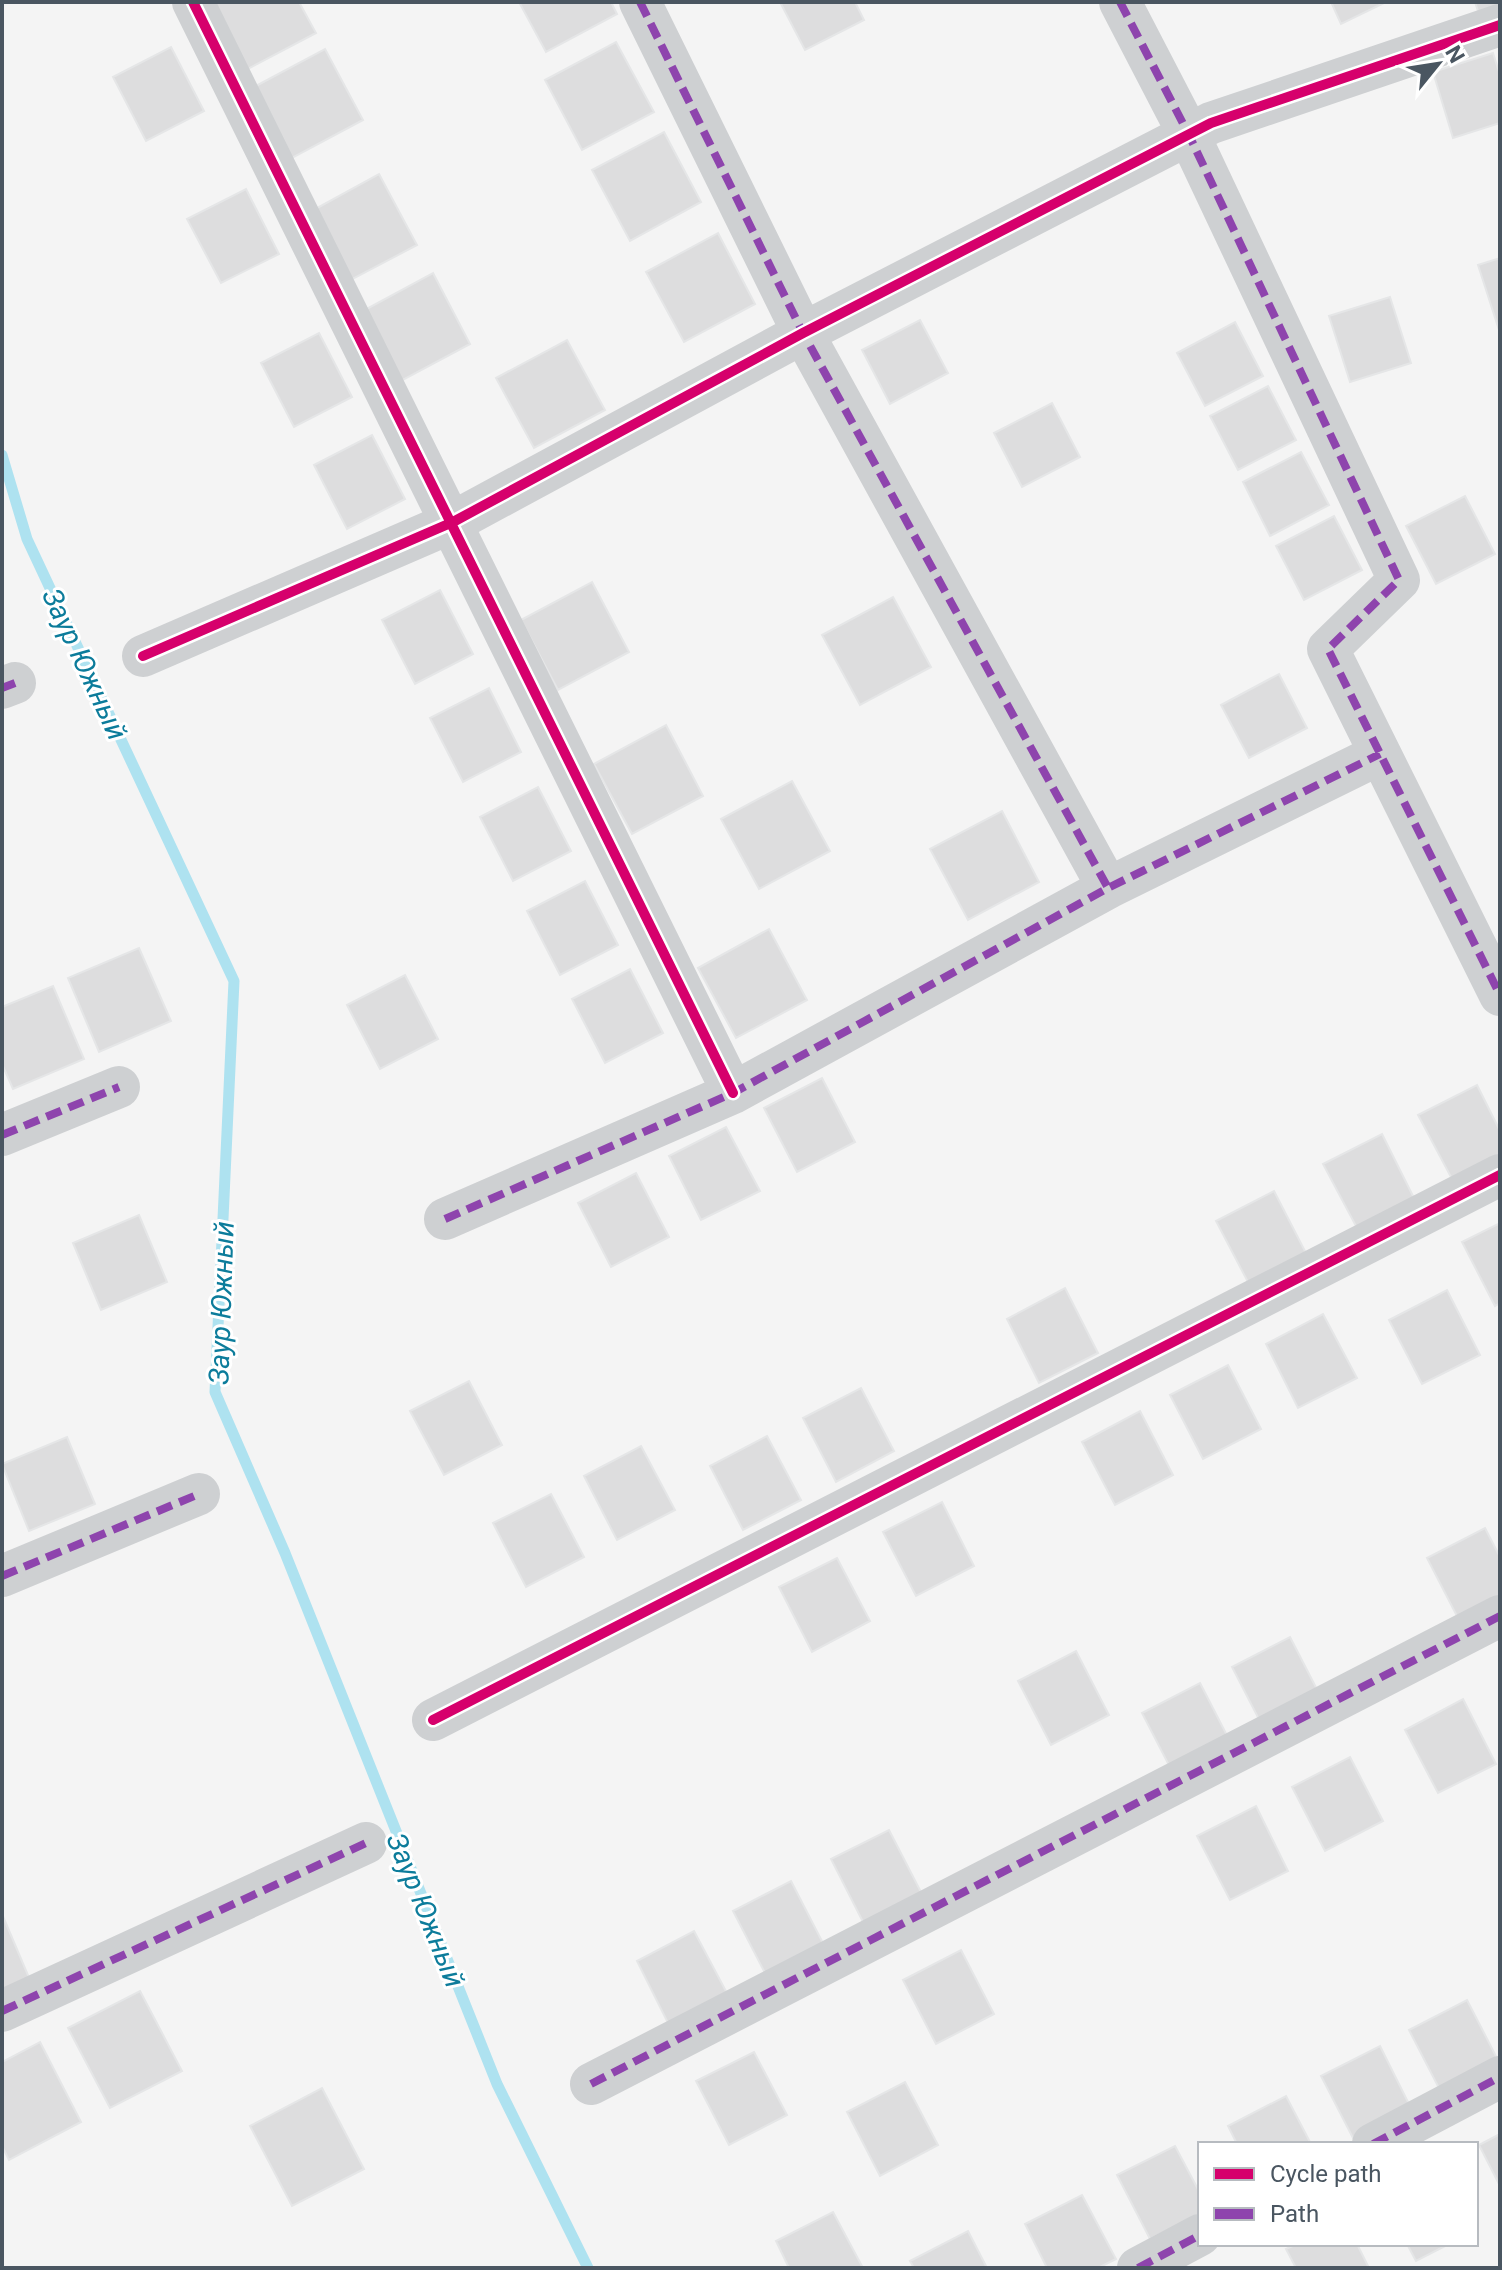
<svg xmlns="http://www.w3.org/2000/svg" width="1502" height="2270" font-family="Roboto,sans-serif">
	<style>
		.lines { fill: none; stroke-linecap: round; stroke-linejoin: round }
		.stream { stroke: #aee2f0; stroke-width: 11 }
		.building { fill: #ddddde; stroke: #e5e6e7; stroke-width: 2 }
		.minor { stroke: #ced0d2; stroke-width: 42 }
		.quiet { stroke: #8e44ad; stroke-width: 8; stroke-dasharray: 16 8; stroke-linecap: butt }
		.cycleway-casing { stroke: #fff; stroke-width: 15 }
		.cycleway { stroke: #d6006c; stroke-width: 10 }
		.labels { text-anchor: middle; stroke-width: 6; stroke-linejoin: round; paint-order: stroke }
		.water-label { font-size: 28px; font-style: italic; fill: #0c7c9b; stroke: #fff }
	</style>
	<rect width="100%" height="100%" fill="#f4f4f4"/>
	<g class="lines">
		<path class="stream" d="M2,455l25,84 207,442 -19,411 70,161 212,531 91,184"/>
	</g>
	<path class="building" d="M207,2h92l17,31 -72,38z
		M519,2h92l6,12 -71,38z
		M780,2h75l9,18 -59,30z
		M1331,2h55l-45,22z
		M1475,2h25v19l-17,5z
		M616,42l38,70 -72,38 -37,-70z
		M171,47l33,64 -58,30 -33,-64z
		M325,49l38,71 -71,38 -38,-71z
		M1493,53l7,22v48l-47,15 -20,-66z
		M664,132l37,70 -71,39 -38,-71z
		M379,174l38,71 -72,38 -37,-70z
		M246,189l33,65 -58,29 -34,-64z
		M718,233l37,71 -71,38 -38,-70z
		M1500,258v72h-1l-21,-65z
		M433,273l37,71 -71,38 -38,-70z
		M1390,297l21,66 -61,19 -21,-66z
		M920,320l28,53 -58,31 -28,-54z
		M1235,322l28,54 -58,30 -28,-53z
		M319,333l33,64 -58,30 -33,-64z
		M567,340l38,70 -71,38 -38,-70z
		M1268,386l28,54 -58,30 -28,-54z
		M1052,403l28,54 -58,30 -28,-54z
		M372,435l33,64 -58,30 -33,-64z
		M1301,452l28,53 -59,31 -27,-54z
		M1465,496l30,58 -59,30 -30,-58z
		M1334,516l28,54 -58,30 -28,-54z
		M592,582l37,70 -71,38 -37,-70z
		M440,590l33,64 -58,30 -33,-64z
		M893,597l38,70 -71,38 -38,-70z
		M1279,674l28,54 -58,30 -28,-53z
		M489,688l32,64 -58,30 -33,-64z
		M666,725l37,71 -71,38 -38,-70z
		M792,781l38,70 -71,38 -38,-70z
		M538,787l33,64 -58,30 -33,-64z
		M1002,811l37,71 -71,38 -38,-71z
		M585,881l33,64 -58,30 -33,-64z
		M769,929l38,71 -71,38 -38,-70z
		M139,948l32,73 -72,31 -31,-74z
		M630,969l33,64 -58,30 -33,-64z
		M405,975l33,64 -58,30 -33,-64z
		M53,986l31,73 -71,30 -11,-25v-57z
		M822,1078l33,64 -58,30 -33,-64z
		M1477,1085l23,46v23l-48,25 -34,-64z
		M726,1127l34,64 -59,29 -32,-64z
		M1382,1134l32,64 -57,30 -34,-64z
		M636,1173l33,64 -58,30 -33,-64z
		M1274,1191l33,64 -58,29 -33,-63z
		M139,1215l28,67 -66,28 -28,-67z
		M1500,1223v80l-5,3 -33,-64z
		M1065,1288l33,65 -59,30 -32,-64z
		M1447,1290l33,65 -58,29 -33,-64z
		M1323,1314l34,64 -59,30 -32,-64z
		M1228,1365l33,64 -58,30 -33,-64z
		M469,1381l33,64 -58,30 -34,-64z
		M861,1388l33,63 -58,31 -33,-64z
		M1140,1411l33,64 -58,30 -33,-63z
		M767,1436l34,64 -58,30 -33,-64z
		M67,1437l28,67 -66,27 -27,-67z
		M641,1446l34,64 -58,30 -33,-64z
		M551,1494l33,63 -58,30 -33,-64z
		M942,1502l32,64 -58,30 -33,-64z
		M1485,1528l15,29v44l-40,21 -33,-64z
		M837,1558l33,63 -58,31 -33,-65z
		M1290,1637l33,64 -58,30 -33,-64z
		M1076,1651l33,64 -58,30 -33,-64z
		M1200,1683l33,64 -58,30 -33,-64z
		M1463,1699l33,65 -58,29 -33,-63z
		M1350,1757l33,64 -58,30 -33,-64z
		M1256,1806l32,65 -58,29 -33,-64z
		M889,1830l33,64 -58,30 -33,-65z
		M791,1881l33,64 -58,30 -33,-64z
		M2,1914l28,66 -28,12z
		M694,1931l34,64 -59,30 -32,-64z
		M961,1950l33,64 -58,30 -33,-64z
		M140,1991l42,80 -72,37 -42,-80z
		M1467,2000l33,64 -58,30 -33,-64z
		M40,2042l41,80 -72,38 -7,-14v-84z
		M1380,2046l32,64 -58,30 -33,-64z
		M754,2052l33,63 -58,30 -33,-64z
		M905,2082l33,63 -58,31 -33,-64z
		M322,2088l42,81 -72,37 -42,-80z
		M1286,2096l25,48h-74l-9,-18z
		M1500,2134v52l-21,-41z
		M1175,2146l25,47v21l-50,25 -33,-64z
		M1082,2195l34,64 -18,9h-51l-22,-44z
		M833,2212l30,56h-74l-13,-27z
		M968,2231l19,37h-73l-4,-7z
		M1297,2244h60l12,24h-73l-10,-19z
		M1407,2244h42l-33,17z"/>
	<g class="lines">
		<path class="minor" d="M193,2l540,1091
			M640,2l163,331 305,555
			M1120,2l69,133 210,445 -71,69 172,346
			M143,656l310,-134 350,-189 408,-210 289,-98
			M2,688l13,-5
			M2,1135l117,-48
			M445,1219l288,-126 375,-205 272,-134
			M2,1576l197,-82
			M433,1720l1067,-545
			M2,2011l364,-168
			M591,2084l909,-468
			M1373,2144l127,-67
			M1138,2268l62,-33"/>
		<path class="quiet" d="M640,2l163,331 305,555
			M1120,2l69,133 210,445 -71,69 172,346
			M2,688l13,-5
			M2,1135l117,-48
			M445,1219l288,-126 375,-205 272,-134
			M2,1576l197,-82
			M2,2011l364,-168
			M591,2084l909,-468
			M1373,2144l127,-67
			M1138,2268l62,-33"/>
		<defs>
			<path id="cycleway" d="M193,2l540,1091
				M143,656l310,-134 350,-189 408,-210 289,-98
				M433,1720l1067,-545"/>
		</defs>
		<use href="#cycleway" class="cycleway-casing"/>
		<use href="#cycleway" class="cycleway"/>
	</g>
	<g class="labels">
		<g class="water-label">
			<text transform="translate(85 664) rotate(65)" y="10">Заур Южный</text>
			<text transform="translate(221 1303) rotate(-88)" y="10">Заур Южный</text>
			<text transform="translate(426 1910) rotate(68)" y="10">Заур Южный</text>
		</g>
	</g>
	<rect width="1502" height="2270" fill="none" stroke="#4a5661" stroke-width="8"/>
	<rect x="1198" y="2142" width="280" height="104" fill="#ffffff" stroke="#b7bbc0" stroke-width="2"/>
	<rect x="1214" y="2168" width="40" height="12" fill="#d6006c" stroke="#b7bbc0" stroke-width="2"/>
	<text x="1270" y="2182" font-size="24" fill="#4a5661">Cycle path</text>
	<rect x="1214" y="2208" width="40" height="12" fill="#8e44ad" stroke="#b7bbc0" stroke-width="2"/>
	<text x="1270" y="2222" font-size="24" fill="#4a5661">Path</text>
	<g transform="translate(1438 64) rotate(60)" stroke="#ffffff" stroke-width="6" paint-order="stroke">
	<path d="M0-6L14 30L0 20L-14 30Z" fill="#4a5661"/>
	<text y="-12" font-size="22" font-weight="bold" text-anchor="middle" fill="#4a5661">N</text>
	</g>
</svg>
